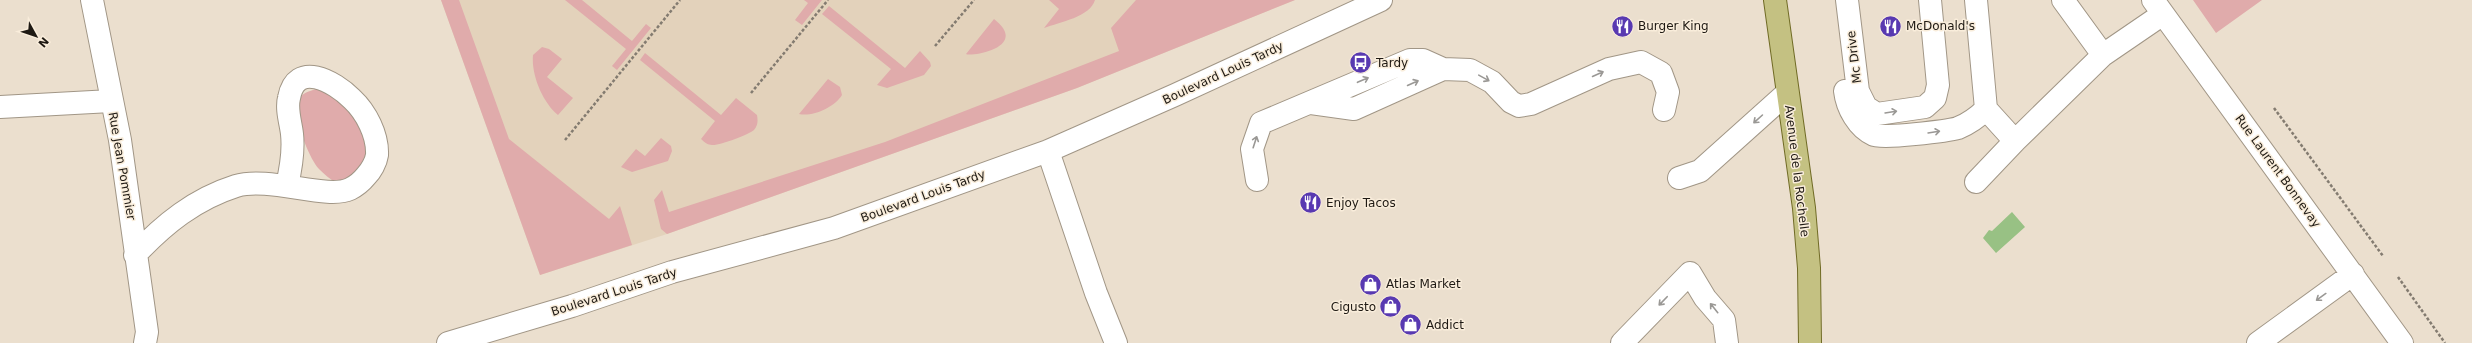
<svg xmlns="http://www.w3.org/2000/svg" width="2472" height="343" font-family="'DejaVu Sans',sans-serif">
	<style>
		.built { fill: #e3d2bb }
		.green { fill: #e0abab }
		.water { fill: #98c184 }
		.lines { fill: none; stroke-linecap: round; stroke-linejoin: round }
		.minor-casing { stroke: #a19686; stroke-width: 24 }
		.major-casing { stroke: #706b25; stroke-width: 24 }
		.path { stroke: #837b70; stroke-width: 2.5; stroke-dasharray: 3 2; stroke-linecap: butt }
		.minor { stroke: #fff; stroke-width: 22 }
		.major { stroke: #c4c182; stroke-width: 22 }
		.oneway { stroke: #9a9895 }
		.labels { text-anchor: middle; stroke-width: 3; stroke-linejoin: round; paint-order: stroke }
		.poi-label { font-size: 12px; fill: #1e1913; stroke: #f9eddb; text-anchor: start }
		.street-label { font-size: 12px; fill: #1e1913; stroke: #f9eddb }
	</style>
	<rect width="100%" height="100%" fill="#ebdfce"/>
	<path class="built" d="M441,0h854l-218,88 -410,146 -127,41z"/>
	<path class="green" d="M441,0h18l50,139 100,80 11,-13 12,39 -92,30z
		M565,0h17l50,41 14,-17 5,4 -34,42 -5,-4 14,-17z
		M804,0h18l-20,25 -7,-5 13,-17z
		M1049,0h46c-5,17 -35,22 -51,28l15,-19z
		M1136,0h159l-218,88 -410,146 -6,-5 -7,-29 8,-10 7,22 216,-70 234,-91 -8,-23z
		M2193,0h69l-46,33z
		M829,6l76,62 15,-17 10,11 1,4 -7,9 -37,13 -10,-3 14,-16 -69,-55z
		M994,19c36,28 -22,38 -28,35z
		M542,47l7,2 13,10 -15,18 26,21 -15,17c-15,-12 -27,-40 -25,-60z
		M645,53l76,62 15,-17 21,17c1,6 1,10 -3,15 -4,4 -35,16 -42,15 -4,0 -8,-3 -11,-6l14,-18 -75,-61z
		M828,79l12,8 2,8c-7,12 -29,22 -43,19z
		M316,89c32,4 45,39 53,66l-14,22 -19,6c-6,-4 -12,-9 -17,-14 -11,-12 -28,-56 -19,-71 4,-6 10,-7 16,-9z
		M661,138l10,8 1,5 -4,10 -36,11 -11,-5 15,-18 9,7z"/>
	<path class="water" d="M2012,212l13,15 -29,26 -13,-15 6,-8 3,1z"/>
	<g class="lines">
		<defs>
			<path id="minor" d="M92,0l28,140 27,192 -2,11
				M1847,0l11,91 8,16 11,7 48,-7 10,-9 3,-13 -8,-85
				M1976,0l10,109 29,32 88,-86
				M2063,0l40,55 60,-41
				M2153,0l249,343
				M1845,91c2,17 13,37 29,44 7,4 74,-4 84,-7 10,-4 21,-12 28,-19
				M1311,103l43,6 89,-40
				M0,107l111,-6
				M1048,151l48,142 20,50
				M1679,178l21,-7 87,-78
				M1257,180l-5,-31 9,-26 149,-63h13l20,9 27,1 22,12 19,20 8,4 12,-2 78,-35 32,-7 20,11 7,19 -4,18
				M1976,182l39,-41
				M135,255c29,-31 60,-56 101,-69 33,-10 91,14 114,3 6,-3 12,-8 16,-13 5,-5 10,-14 11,-21 1,-20 -11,-43 -25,-56 -18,-18 -56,-39 -63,-1 -3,11 2,26 3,36 2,18 -1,34 -5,51
				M448,343l124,-37 100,-34 162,-44 214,-77 127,-56 206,-95
				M1622,343l68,-70 15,25 19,22 3,23
				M2258,343l95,-69"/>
			<path id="major" d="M1775,0l29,208 5,60 1,75"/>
		</defs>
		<use href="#minor" class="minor-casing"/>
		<use href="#major" class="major-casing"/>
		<path class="path" d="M935,46l39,-46
			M751,93l77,-93
			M2274,108l109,148
			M565,140l115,-140
			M2398,277l47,66"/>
		<use href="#minor" class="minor"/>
		<use href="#major" class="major"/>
	</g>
	<defs><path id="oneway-shaft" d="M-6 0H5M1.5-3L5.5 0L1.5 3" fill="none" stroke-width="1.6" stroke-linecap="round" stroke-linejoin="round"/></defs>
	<g class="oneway">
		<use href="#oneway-shaft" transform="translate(1598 74) rotate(-24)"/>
		<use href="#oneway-shaft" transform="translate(1484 78) rotate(29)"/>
		<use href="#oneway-shaft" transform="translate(1363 80) rotate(-23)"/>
		<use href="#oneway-shaft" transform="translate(1413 83) rotate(-24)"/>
		<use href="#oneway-shaft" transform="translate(1891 112) rotate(-9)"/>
		<use href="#oneway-shaft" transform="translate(1758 119) rotate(138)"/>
		<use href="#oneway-shaft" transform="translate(1934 132) rotate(-9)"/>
		<use href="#oneway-shaft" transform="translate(1255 142) rotate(-72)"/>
		<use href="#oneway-shaft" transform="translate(2321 297) rotate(144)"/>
		<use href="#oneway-shaft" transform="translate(1663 301) rotate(134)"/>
		<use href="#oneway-shaft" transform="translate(1714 308) rotate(-129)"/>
	</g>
	<defs>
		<symbol id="restaurant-disc" viewBox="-11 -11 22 22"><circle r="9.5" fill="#5839b1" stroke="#f9eddb"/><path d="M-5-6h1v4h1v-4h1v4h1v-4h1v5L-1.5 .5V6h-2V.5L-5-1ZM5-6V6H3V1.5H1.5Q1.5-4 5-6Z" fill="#fff"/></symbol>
		<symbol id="bus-disc" viewBox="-11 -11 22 22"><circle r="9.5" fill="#5839b1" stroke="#f9eddb"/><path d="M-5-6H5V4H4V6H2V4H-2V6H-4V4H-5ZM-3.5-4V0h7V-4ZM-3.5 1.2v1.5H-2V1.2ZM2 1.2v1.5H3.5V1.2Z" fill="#fff"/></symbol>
		<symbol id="shop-disc" viewBox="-11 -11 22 22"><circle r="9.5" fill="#5839b1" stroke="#f9eddb"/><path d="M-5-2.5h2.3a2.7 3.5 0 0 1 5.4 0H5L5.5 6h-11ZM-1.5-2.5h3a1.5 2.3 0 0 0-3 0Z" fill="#fff"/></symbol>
	</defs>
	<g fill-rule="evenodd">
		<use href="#restaurant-disc" x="1610" y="14" width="25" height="25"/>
		<use href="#restaurant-disc" x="1878" y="14" width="25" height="25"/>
		<use href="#bus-disc" x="1348" y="50" width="25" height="25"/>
		<use href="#restaurant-disc" x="1298" y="190" width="25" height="25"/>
		<use href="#shop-disc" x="1358" y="272" width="25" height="25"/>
		<use href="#shop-disc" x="1378" y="294" width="25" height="25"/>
		<use href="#shop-disc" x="1398" y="312" width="25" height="25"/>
	</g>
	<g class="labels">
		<g class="poi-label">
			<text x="1638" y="30">Burger King</text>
			<text x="1906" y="30">McDonald's</text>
			<text x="1376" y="67">Tardy</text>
			<text x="1326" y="207">Enjoy Tacos</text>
			<text x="1386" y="288">Atlas Market</text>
			<text x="1376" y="311" text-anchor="end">Cigusto</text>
			<text x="1426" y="329">Addict</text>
		</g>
		<g class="street-label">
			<text transform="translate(1854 57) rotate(-97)" y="4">Mc Drive</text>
			<text transform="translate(1223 73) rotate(-25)" y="4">Boulevard Louis Tardy</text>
			<text transform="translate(122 166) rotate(80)" y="4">Rue Jean Pommier</text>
			<text transform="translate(1797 171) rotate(83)" y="4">Avenue de la Rochelle</text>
			<text transform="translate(2278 171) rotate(54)" y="4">Rue Laurent Bonnevay</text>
			<text transform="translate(923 196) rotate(-20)" y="4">Boulevard Louis Tardy</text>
			<text transform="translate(614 292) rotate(-18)" y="4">Boulevard Louis Tardy</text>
		</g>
	</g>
	<g transform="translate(36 36) rotate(130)" stroke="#f9eddb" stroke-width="3" paint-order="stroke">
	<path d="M0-3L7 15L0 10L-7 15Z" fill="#1e1913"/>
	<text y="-6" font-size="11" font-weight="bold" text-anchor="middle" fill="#1e1913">N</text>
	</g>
</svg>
